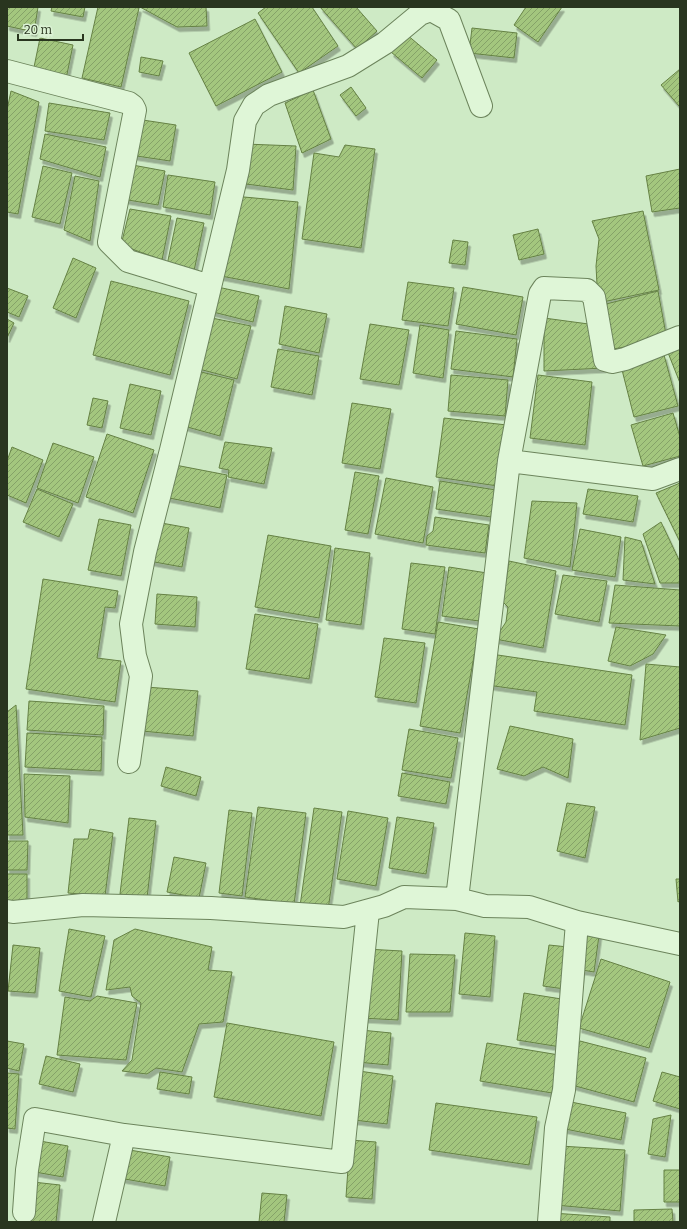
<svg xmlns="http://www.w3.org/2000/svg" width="687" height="1229" font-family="Bitter,serif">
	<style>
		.building { fill: url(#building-hatch); stroke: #658144; filter: url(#shadow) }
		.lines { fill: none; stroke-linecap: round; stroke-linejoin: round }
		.street-casing { stroke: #6c845c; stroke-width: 24 }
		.street { stroke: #dff6d7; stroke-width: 22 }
	</style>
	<defs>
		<pattern id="building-hatch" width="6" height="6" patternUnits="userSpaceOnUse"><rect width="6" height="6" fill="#a3c67e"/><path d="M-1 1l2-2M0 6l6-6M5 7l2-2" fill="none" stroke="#85a267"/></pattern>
		<filter id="shadow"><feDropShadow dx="2.5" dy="4.5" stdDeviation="0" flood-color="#0004"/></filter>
	</defs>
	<rect width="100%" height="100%" fill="#ceeac5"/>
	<path class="building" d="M7,7h31l-4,25 -27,-6z
		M52,7h33l-2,10 -32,-6z
		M98,7h35l6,1 -18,79 -39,-9z
		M140,7h66l1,19 -30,1z
		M266,7h46l26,39 -39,27 -41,-60z
		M320,7h36l21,24 -20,18z
		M526,7h36l-24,35 -24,-17z
		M255,19l27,53 -66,34 -27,-53z
		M472,28l45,5 -3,25 -45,-5z
		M406,34l31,26 -15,18 -31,-26z
		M40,38l33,7 -7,34 -33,-7z
		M141,57l22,4 -4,15 -20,-4z
		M680,69v37h-1l-18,-21z
		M351,87l15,21 -10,8 -16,-21z
		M313,90l18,49 -29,14 -17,-50z
		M11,91l28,11 -21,112 -11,-2v-102z
		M49,103l61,10 -6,27 -59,-9z
		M136,119l40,6 -6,36 -40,-6z
		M45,134l61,13 -6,30 -60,-18z
		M245,144l51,2 -3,44 -55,-7z
		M345,145l30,4 -14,99 -59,-9 12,-86 25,4z
		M127,164l38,7 -7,34 -36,-6z
		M43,166l29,7 -12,51 -28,-7z
		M680,169v39l-28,4 -6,-36z
		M168,175l47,7 -5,33 -47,-8z
		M75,176l24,5 -9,60 -26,-11z
		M233,196l65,6 -9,87 -68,-13z
		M130,209l41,7 -9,44 -41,-15z
		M643,211l16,79 -61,13 -2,-37 3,-27 -7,-18z
		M177,218l27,5 -10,48 -27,-6z
		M538,229l6,25 -25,6 -6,-25z
		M453,240l15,2 -3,23 -16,-2z
		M73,258l23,10 -20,50 -23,-10z
		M111,281l78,20 -19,74 -77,-20z
		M408,282l46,6 -6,38 -46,-6z
		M213,286l46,10 -6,26 -44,-11z
		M463,287l60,10 -7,38 -60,-11z
		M7,288l21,8 -9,21 -12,-5z
		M658,291l9,49 -54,9 -11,-44z
		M285,306l42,8 -8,39 -40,-9z
		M207,317l44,9 -14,53 -42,-11z
		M544,318l52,7 8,43 -60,3z
		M7,319l7,4 -7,15z
		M370,324l39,6 -10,55 -39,-6z
		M420,325l29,5 -6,48 -30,-5z
		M456,331l61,8 -4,38 -62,-8z
		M680,340v43l-15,-38z
		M278,349l41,7 -7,39 -41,-8z
		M664,355l14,51 -44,11 -13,-51z
		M193,370l41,10 -14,56 -40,-11z
		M451,375l57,5 -3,36 -57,-5z
		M538,375l54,7 -7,63 -55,-7z
		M130,384l31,7 -10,44 -31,-7z
		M93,398l15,3 -6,27 -15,-3z
		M352,403l39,6 -11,60 -38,-6z
		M673,413l7,24v19l-37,10 -12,-41z
		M444,418l63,7 -9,61 -62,-9z
		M107,434l47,16 -21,63 -47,-16z
		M225,442l47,6 -8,36 -36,-7 1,-7 -10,-2z
		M53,443l41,14 -16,46 -41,-15z
		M12,447l31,13 -17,43 -19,-8v-34z
		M170,464l57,11 -7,33 -56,-11z
		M355,472l24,4 -11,58 -23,-4z
		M386,478l47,9 -10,56 -48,-9z
		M440,481l56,9 -5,27 -55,-8z
		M680,483v59l-24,-49z
		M37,489l36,15 -14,33 -36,-15z
		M588,489l50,7 -5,26 -50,-8z
		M532,501l45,2 -7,64 -46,-9z
		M435,517l54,8 -4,28 -59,-8 1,-9 6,-5z
		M99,519l32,6 -10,51 -33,-6z
		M156,522l33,6 -7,39 -33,-6z
		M661,522l19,40v21h-20l-17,-49z
		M580,529l41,8 -6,40 -43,-7z
		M268,535l63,11 -12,72 -64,-11z
		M625,537l16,4 14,43 -32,-4z
		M335,548l35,5 -9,72 -35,-5z
		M509,561l47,10 -13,77 -48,-9 11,-17 2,-15 -5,-5z
		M411,563l34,4 -10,67 -33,-5z
		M449,567l38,6 -8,48 -37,-5z
		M563,575l44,6 -8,41 -44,-8z
		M43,579l75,12 -3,17 -10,-1 -8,51 24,3 -6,41 -89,-13z
		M615,585l65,5v36l-71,-3z
		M157,594l40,3 -2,30 -40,-3z
		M255,614l63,10 -9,55 -63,-10z
		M438,622l41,7 -19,104 -40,-7z
		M616,627l50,8 -13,19 -23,12 -22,-5z
		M384,638l41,5 -9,60 -41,-6z
		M491,654l141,21 -7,50 -91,-14 3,-19 -50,-7z
		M646,664l34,3v61l-40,12z
		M146,687l52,4 -5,45 -51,-5z
		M29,701l75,5 -1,29 -76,-5z
		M16,705l7,130h-16v-123z
		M510,726l63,13 -5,39 -25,-11 -19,9 -27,-7z
		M409,729l49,9 -7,40 -49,-8z
		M27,733l75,4 -1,34 -76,-4z
		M166,767l35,10 -5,19 -35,-10z
		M402,773l48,9 -4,22 -48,-8z
		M24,774l46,2 -2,47 -43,-6z
		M567,803l28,4 -10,51 -28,-7z
		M258,807l48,6 -12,91 -49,-7z
		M314,808l28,4 -14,98 -28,-4z
		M229,810l23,3 -10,83 -23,-3z
		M348,811l40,7 -12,68 -39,-7z
		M397,817l37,6 -8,51 -37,-6z
		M129,818l27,3 -9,77 -27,-4z
		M90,829l23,4 -8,63 -37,-3 6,-54h14z
		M7,841h21l-1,29h-20z
		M174,857l32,6 -7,35 -32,-6z
		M7,874h20v29h-20z
		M676,879h4v22l-2,1z
		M601,921l-7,51 -12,-2 -3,21 -36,-5 6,-41 19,2z
		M69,929l36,7 -14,61 -32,-6z
		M135,929l77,18 -4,23 24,2 -9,50 -24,2 -17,48 -26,-4 -9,6 -25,-3 10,-11 9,-57 -9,-7 -2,-9 -24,3 8,-50z
		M465,933l30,3 -5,61 -31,-3z
		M13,945l27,3 -5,45 -27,-2z
		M366,949l36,2 -4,69 -37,-2z
		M410,954l45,1 -5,57h-44z
		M601,959l69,23 -21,66 -70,-20z
		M524,993l50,8 -7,47 -50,-8z
		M97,996l40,7 -11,57 -69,-5 8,-58 25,4z
		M227,1023l107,19 -13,74 -107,-19z
		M361,1030l30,3 -3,32 -31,-3z
		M7,1041l17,3 -5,27 -12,-3z
		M580,1041l66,17 -12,44 -66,-18z
		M487,1043l72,12 -7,38 -72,-12z
		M46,1056l34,8 -7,28 -34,-8z
		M359,1071l34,5 -6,48 -33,-4z
		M160,1072l32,5 -3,17 -32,-5z
		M662,1072l18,5v32l-27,-8z
		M7,1073l12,1 -4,55 -8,-1z
		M566,1101l60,12 -5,27 -61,-12z
		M436,1103l101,14 -8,48 -100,-15z
		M671,1115l-6,42 -17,-3 5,-35z
		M350,1140l26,2 -4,57 -26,-2z
		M40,1141l28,5 -5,31 -28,-5z
		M560,1146l65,4 -5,61 -65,-6z
		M124,1149l46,8 -5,29 -46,-8z
		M664,1170h16v32h-16z
		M33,1182l27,3 -4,37h-27z
		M262,1193l25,2 -3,27h-25z
		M672,1209l1,13h-39v-12z
		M552,1213l58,4v5h-58z"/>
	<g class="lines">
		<defs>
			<path id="street" d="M7,71l122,32 4,3 2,4 -26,132 19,19 82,25
				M509,461l144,18 27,-10
				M129,762l12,-86 -6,-20 -4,-32 14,-72 26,-102 67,-280 7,-49 9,-16 15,-10 79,-29 37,-23 35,-29 11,-4 18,10 32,86
				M457,899l52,-438 31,-167 4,-6 43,2 7,7 11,63 7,2 13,-3 55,-22
				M7,911l6,1 70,-7 128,3 133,9 40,-11 20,-9 53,2 28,7 44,1 48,15 103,22
				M24,1212l3,-42 8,-51 89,16 218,27 26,-251
				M104,1222l20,-87
				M549,1222l7,-94 8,-38 13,-168"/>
		</defs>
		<use href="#street" class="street-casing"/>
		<use href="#street" class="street"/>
	</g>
	<rect width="687" height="1229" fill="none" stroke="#29351f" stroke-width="16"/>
	<path d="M18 34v6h65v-6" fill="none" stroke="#29351f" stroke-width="2"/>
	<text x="24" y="34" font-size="12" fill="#29351f" stroke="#dbf2d4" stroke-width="3" paint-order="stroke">20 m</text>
</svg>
